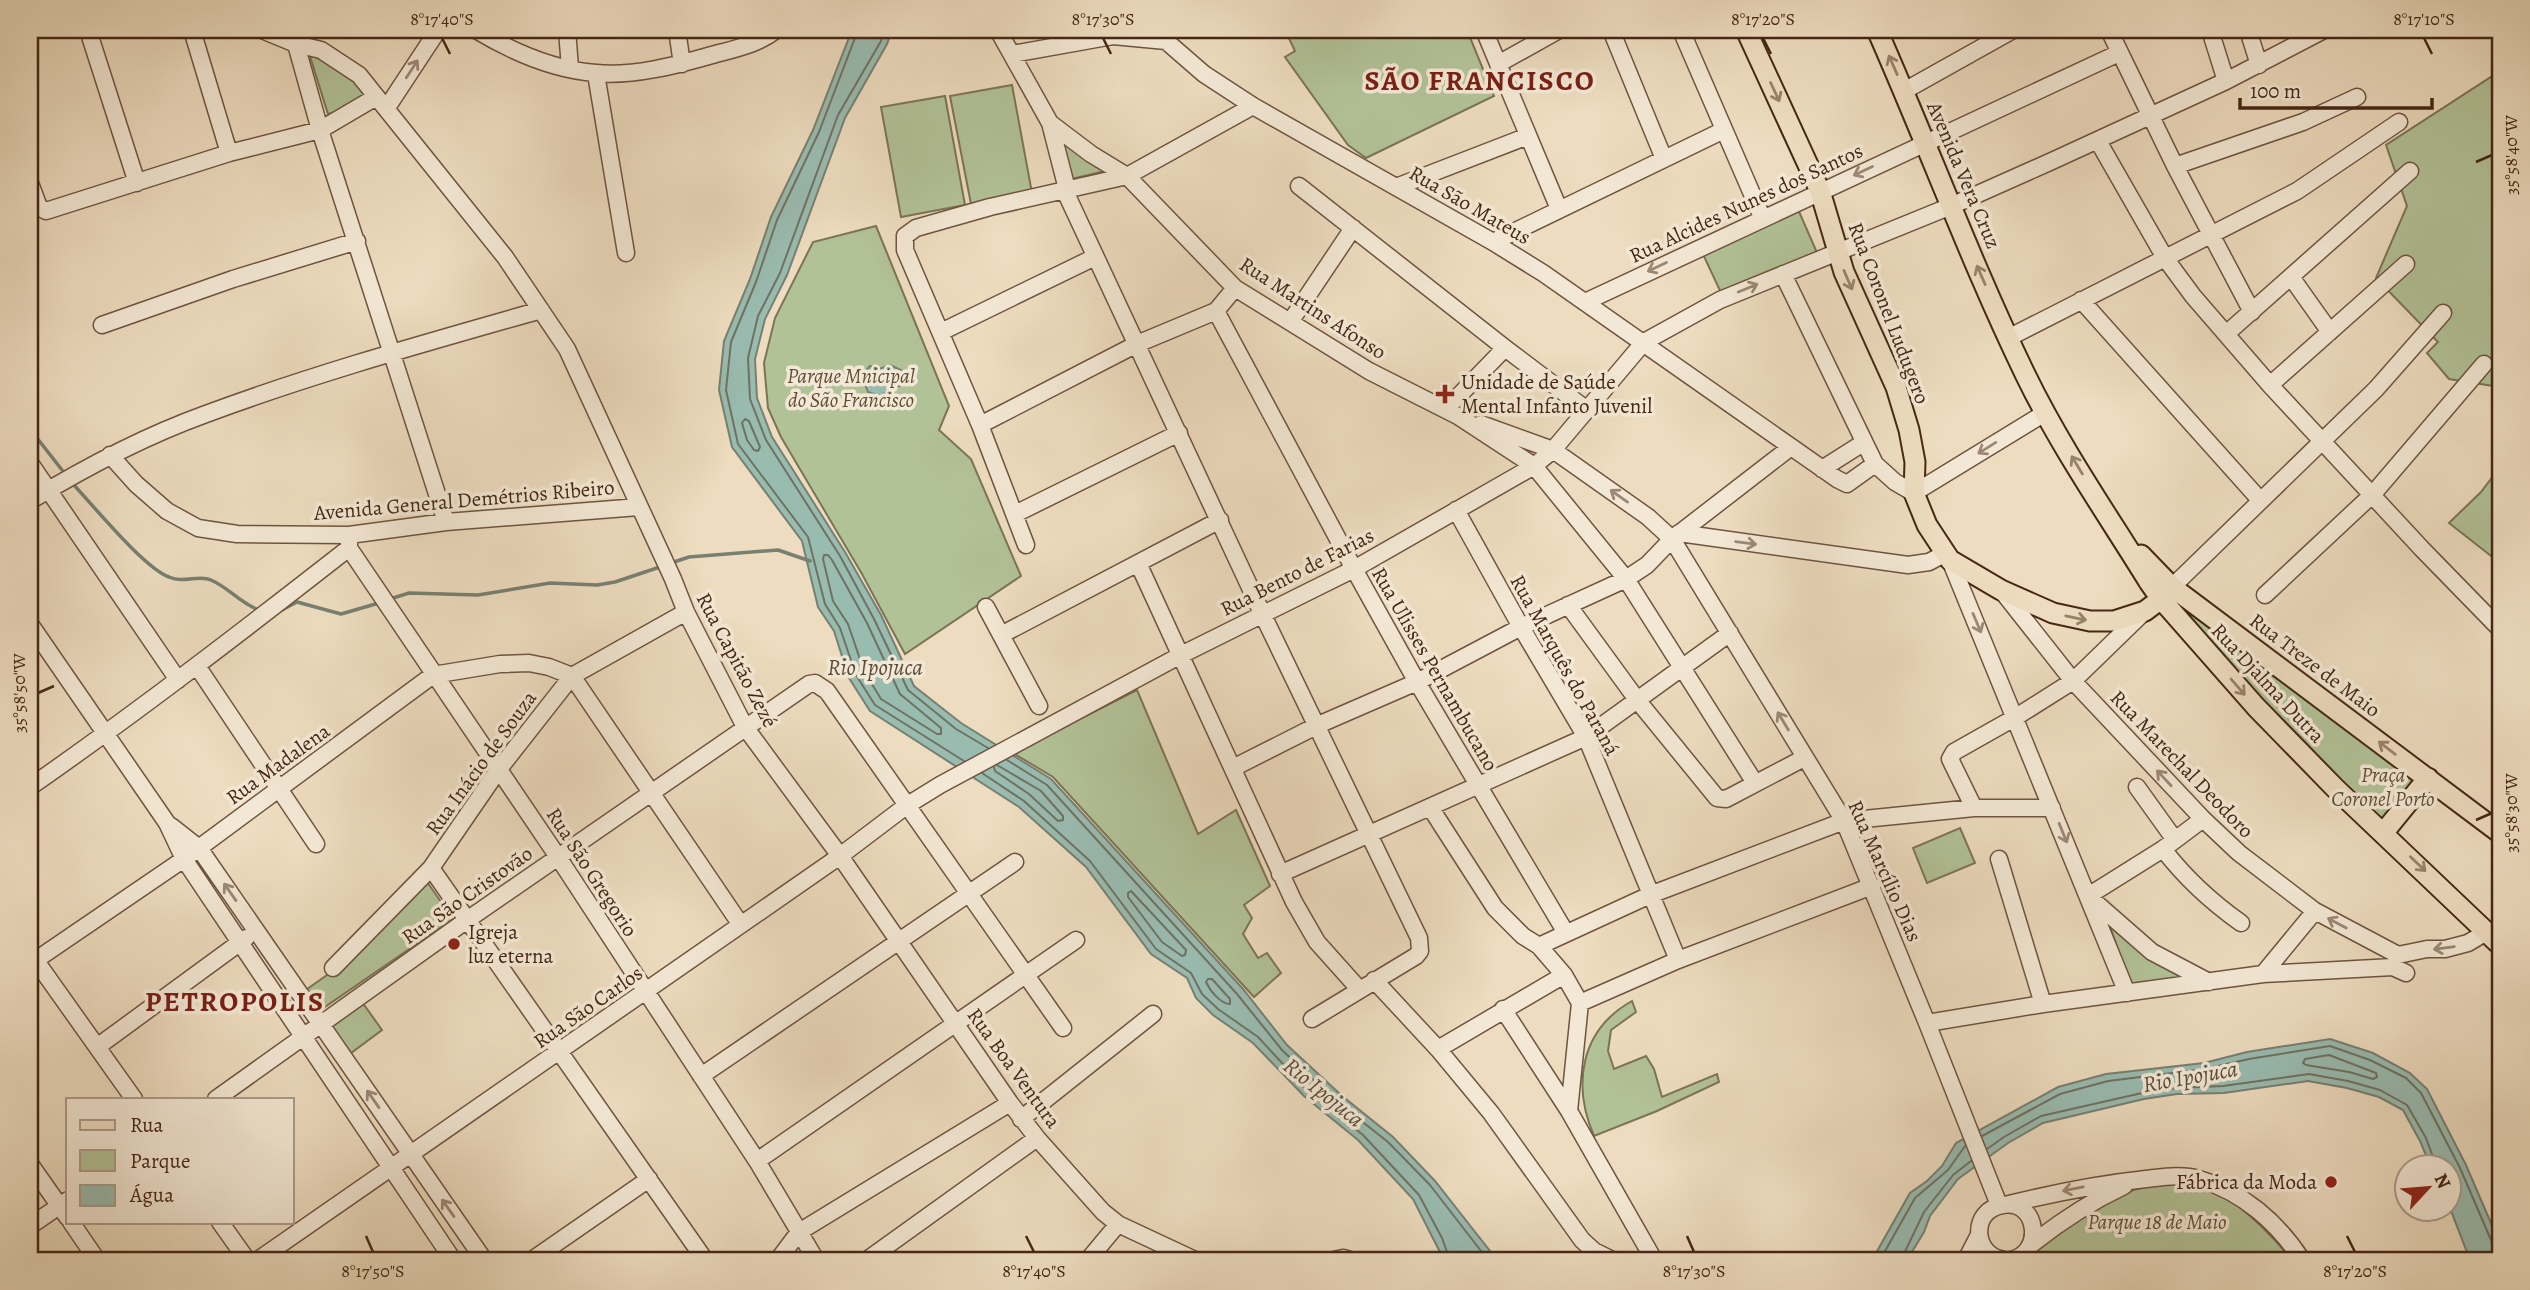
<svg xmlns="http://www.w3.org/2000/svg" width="2530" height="1290" font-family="Alegreya,serif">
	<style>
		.green { fill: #b2c297; stroke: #7c7456; stroke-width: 2 }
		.water { fill: #99bcb1; stroke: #778072; stroke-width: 2 }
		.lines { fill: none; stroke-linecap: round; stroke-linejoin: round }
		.shore { stroke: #6f7262; stroke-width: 2 }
		.stream { stroke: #778072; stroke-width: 3.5 }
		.minor-casing { stroke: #6f543f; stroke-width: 19 }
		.major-casing { stroke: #452714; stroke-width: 23 }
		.minor { stroke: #f3e8d5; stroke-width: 16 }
		.major { stroke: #eddcbf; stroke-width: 19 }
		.oneway { stroke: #99826a }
		.oneway2 { stroke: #9c8874 }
		.ticks { fill: none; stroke: #452714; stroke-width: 2.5 }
		.poi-dot { fill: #8f2418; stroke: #f3e8d5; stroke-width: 2.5 }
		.labels { text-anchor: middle; stroke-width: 7; stroke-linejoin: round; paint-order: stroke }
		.street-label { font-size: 21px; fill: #452714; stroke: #f3e8d5 }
		.park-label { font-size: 21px; font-style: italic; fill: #604e35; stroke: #f3e8d5 }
		.poi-label { font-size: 21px; fill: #452714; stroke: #f3e8d5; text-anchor: start }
		.water-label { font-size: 23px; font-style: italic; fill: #5a4c3b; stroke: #f3e8d5 }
		.district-label { font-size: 28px; font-weight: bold; letter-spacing: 2px; fill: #7a1f14; stroke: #f3e8d5 }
		.neatline { fill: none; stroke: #452714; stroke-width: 2.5 }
		.ticks-label { font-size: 18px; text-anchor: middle; fill: #452714 }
	</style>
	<rect width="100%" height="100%" fill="#eddcbf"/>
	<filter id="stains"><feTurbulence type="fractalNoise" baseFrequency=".00286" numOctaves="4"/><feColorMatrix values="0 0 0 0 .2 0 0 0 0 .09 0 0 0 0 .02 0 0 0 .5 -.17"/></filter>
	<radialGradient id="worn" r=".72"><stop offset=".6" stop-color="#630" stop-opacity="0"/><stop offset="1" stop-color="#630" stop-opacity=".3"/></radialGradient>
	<path class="green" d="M1285,30h182l27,66 -128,62 -18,-13 -63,-88 10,-6z
		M308,50l27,11 43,41 -50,12z
		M2494,75l6,3v318l-7,-10 -44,-7 -22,-26 11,-11 -62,-64 31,-72 -21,-61z
		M1012,85l20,108 -61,11 -21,-108z
		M945,96l20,109 -64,12 -20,-110z
		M1059,133l55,36 -47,11z
		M1797,207l21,48 -95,42 -22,-47z
		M876,226l73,180 -10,24 32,29 50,117 -116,78 -43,-80 -81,-137 -13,-29 -4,-45 11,-45 38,-76z
		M2500,467v96l-51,-40 32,-31z
		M2181,602l247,181 -40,48 -213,-220z
		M1137,690l61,144 38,-24 34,76 -26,19 8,13 -9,16 15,24 9,-5 14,20 -27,24 -201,-220 -40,-24z
		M1960,828l15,35 -48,20 -14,-35z
		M425,879l28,40 -137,94 -13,-21 31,-22z
		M2105,912l92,67 -66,8z
		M1632,1001l4,11 -25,18 -3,21 6,18 32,-13 8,13 8,28 55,-23 2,8 -62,29 -63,25c-22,-51 -14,-106 38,-135z
		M362,1002l20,28 -35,26 -20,-28z
		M2161,1184c11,0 23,-2 33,0 38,8 75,48 98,76h-270c40,-32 87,-70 139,-76z"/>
	<path class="water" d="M852,30h40l-5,14 -42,74 -58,157 -22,44 -10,40 2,39 15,39 73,115 36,63 33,71 47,37 90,56 192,210 44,56 54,50 52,42 42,44 62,79h-53l-31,-61 -55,-59 -54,-44 -51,-53 -40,-28 -17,-17 -9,-20 -36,-24 -65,-87 -67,-60 -149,-96 -21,-33 -15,-47 -16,-24 -16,-66 -70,-94 -13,-57 5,-49 26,-62 21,-62 42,-87z
		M890,365l13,6 -2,14 -21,11 -12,-4 -5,-12v-6l7,-8 9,3z
		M2330,1039l43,14 37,20 17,16 39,76 34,79v16h-30l-20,-52v-40l-19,-1 -11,-26 -17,-31 -24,-13 -32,-9 -39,-7 -84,12 -47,1 -33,5 -101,24 -35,20 -50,36 -28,37 -6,16 -17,28h-35l38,-67 17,-12 15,-15 14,-23 102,-56 48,-13 98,-11 43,-11z"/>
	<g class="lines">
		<path class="shore" d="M858,30l-39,102 -42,88 -21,62 -25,60 -5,48 12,54 70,93 17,67 15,24 16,47 19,30 89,56
			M885,30l-4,11 -43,74 -58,158 -22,43 -10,42 2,41 16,41 74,116 34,63 34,71 48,39 32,19
			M745,419l4,2 11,26 -2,4 -4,-1 -7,-10 -5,-17z
			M824,555h4l4,5 35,63 33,71 41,34v6h-4l-56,-35 -17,-28 -16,-47 -15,-23 -10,-42z
			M1007,760l40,25 190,209 45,56 54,51 52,41 42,43 58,75
			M994,767l1,4 34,23 29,27 5,-1v-4l-22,-25 -44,-26
			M982,773l42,28 66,60 66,88 35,24 11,21 16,15 40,28 50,54 55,44 56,60 23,43 8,22
			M1131,891l55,59 -1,5 -3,1 -20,-14 -34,-45v-4z
			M1208,979h4l18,20v5c-9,0 -20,-13 -24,-22z
			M2329,1055l47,18 1,4 -4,2 -24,-7 -43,-7 -3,-2 2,-4z
			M1982,1136l78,-42 48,-13 97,-12 44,-10 81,-13 40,14 36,18 15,15 39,75 31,72 4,4 5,1
			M1987,1149l17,-12 37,-21 101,-23 34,-5 47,-2 86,-12 39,7 32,9 27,15 19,33 11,30
			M1880,1260l35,-62 33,-28 17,-24
			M1901,1260l23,-48 29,-37 18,-14"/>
		<path class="stream" d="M30,429l32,41
			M72,483c21,22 71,84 97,94 15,7 30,-3 42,3 20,9 28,23 50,31
			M671,563l18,-6 89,-7 32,11
			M390,599l19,-6 69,2 72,-12 47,2 18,-3 45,-15
			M280,611l17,-9 44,12 38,-11"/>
		<defs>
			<path id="minor" d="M88,30l49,153
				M192,30l37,123
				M262,30l34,14 25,6 38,25 146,182 62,92 106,230 13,33 59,115 95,129 170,247 27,35 66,74 15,12 77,36
				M292,30l28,100 126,392
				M476,30c35,21 79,40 120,43 36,4 81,-8 116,-18 22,-6 45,-10 64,-25
				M567,30l3,38
				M677,30l5,34
				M998,30l52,93 41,31 36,22 108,112 134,83 89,45 76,50 92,113 129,204
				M1484,30l75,179
				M1611,30l53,129
				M1681,30l81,187
				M2109,30l66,136 77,146
				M2210,30l16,51
				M2248,30l11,35
				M1012,54l101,-18 53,5 38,33 49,32 240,136 50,31 294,206 10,5 28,-20
				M1498,64l61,-34
				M596,74l30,179
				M1904,91l109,-61
				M386,109l52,-79
				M1050,123l17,66
				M2098,141l67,117 28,38 77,89 152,164 78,80
				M2175,166l128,-44 54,-25
				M30,183l9,24 7,4 183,-58 91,-23 56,-33
				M1299,186l206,162 82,62
				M1396,187l132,-51
				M1064,189l198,424 157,325 1,13 -4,5 -104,63
				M1493,242l231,-112
				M1783,274l92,190 20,18 19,11 131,-80
				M2291,277l39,55
				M2081,300l179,200
				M1585,302l534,-249
				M1216,311l138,258 63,113 149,251
				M1290,322l63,-94
				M102,325l131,-46 124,-38
				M941,332l154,-75
				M2226,334l184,-163
				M2008,338l289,-147 102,-69
				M2270,385l136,-121
				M1446,409l59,-61
				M1481,424l72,26 95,67 24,22 172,282 83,202 72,182
				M980,425l157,-81 79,-33 19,-23
				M110,455l26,29 31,27 31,17 39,6 112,1 97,-13 193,-15
				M30,463l148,217
				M1822,469l41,-26
				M30,501c56,-34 115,-65 176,-87 110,-41 223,-72 335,-104
				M1456,510l65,117 65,110 92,223
				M1015,514l164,-81
				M1679,533l229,32 21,-3 17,-9
				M1026,545l-46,-120 -75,-175v-14l11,-8 74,-21 137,-31 126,-70
				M349,548l209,309 199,304 59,99
				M1950,560l177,433
				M1138,563l156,339 23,40 42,47
				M2172,587l204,-198 67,-76
				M2002,591l71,90 130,138 36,34 76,58 83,44 29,-6h18l23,-6 20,-12
				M2265,595l108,-101 111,-130
				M1568,605l70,96 79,97 9,1 78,-41
				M986,607l53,99
				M30,624l137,199 17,36 269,401
				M1001,635l219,-115
				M197,666l119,178
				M572,676l169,249
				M1233,768l85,-43 99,-43 104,-55 105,-48 21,-14 25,-26 119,-92
				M30,787c109,-76 214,-157 319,-239v-8
				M2137,787l38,53
				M1430,807l65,101 28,28 16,10 25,29 16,28
				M1974,808l-24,-49 4,-7 62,-35 57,-36 70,-68
				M2203,819l-40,30 -75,47 64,56 57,30
				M171,826l28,22 285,412
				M2163,849c23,30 47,52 78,74
				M1999,859l44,145
				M431,868l274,392
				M1280,874l306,-137 144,-104
				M1539,946l111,-51 194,-74 130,-13h78
				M31,954l103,145
				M30,964l154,-105 249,-184 67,-11 29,-1 20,4 23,9
				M333,968l98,-100 68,-99 73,-93 114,-64
				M2263,974l52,-63
				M1374,980l64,69 53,64 91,127 12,11 18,9
				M1580,1003l98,-43 194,-74
				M1503,1009l66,102 85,149
				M1927,1023l116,-19 220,-30 130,-7 13,6
				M97,1047l149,-109
				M1438,1049l126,-74
				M701,1076l314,-214
				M216,1099l251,-179 342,-236 6,-1 12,8 236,337
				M1569,1111l11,-108
				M1021,1119l132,-105
				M757,1161l319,-221
				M30,1164l38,54
				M2009,1204c45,-11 90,-20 137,-25 18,-2 36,-5 53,0 44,13 79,44 103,81
				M71,1222l26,38
				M220,1222l27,38
				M30,1226l38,-26
				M2032,1244c29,-23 58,-42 92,-58
				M258,1260l582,-404 66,-50 34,-21 241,-130 173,-86 180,-103 19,-16 91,-108 76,-42 231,-94 101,-45 174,-80 98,-51
				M532,1260l117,-81
				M778,1260l21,-28 211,-129
				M867,1260l170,-122
				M1088,1260l30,-36
				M1334,1260l9,-2 7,2
				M1966,1260l13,-25
				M2005,1260c-32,-3 -36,-50 -2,-55 35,-6 42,49 7,55"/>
			<path id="major" d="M1746,30l74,161 24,81 52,115 13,43 6,32 -1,31 13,32 23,35 51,30 52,23 37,8h24l31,-10 16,-12
				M1877,30c51,115 94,233 149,346 35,72 81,138 123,206l12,17 95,108 79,81 165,157
				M2141,555l31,32 328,246
				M2384,832l44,-54"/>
		</defs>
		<use href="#minor" class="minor-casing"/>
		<use href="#major" class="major-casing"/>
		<use href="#minor" class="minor"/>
		<use href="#major" class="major"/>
	</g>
	<defs><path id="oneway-shaft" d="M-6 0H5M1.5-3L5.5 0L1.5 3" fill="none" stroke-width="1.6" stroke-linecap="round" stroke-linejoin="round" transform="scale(1.75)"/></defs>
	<g class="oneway">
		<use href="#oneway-shaft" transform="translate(1893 65) rotate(-114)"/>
		<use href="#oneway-shaft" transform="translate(1775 92) rotate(65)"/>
		<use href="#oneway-shaft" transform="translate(1981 275) rotate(-114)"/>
		<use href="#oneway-shaft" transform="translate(1848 280) rotate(67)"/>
		<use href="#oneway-shaft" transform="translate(2077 465) rotate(-121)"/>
		<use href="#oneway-shaft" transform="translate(2076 618) rotate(12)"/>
		<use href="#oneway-shaft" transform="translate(2238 687) rotate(49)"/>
		<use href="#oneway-shaft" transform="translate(2387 748) rotate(-143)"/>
		<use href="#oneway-shaft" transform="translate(2418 864) rotate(44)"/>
	</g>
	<g class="oneway2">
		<use href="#oneway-shaft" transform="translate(412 69) rotate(-57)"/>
		<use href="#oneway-shaft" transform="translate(1863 171) rotate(155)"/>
		<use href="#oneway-shaft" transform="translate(1657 267) rotate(155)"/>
		<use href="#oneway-shaft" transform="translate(1748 288) rotate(-22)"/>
		<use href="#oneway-shaft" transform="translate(1987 448) rotate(148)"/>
		<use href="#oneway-shaft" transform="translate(1619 496) rotate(-145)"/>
		<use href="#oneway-shaft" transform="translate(1746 543) rotate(8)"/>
		<use href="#oneway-shaft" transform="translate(1977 623) rotate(67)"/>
		<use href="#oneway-shaft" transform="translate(1783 721) rotate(-121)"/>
		<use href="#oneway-shaft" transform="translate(2164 778) rotate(-133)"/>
		<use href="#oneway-shaft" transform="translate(2063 833) rotate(68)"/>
		<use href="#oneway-shaft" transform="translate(230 892) rotate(-125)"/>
		<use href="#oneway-shaft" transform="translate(2337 923) rotate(-152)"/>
		<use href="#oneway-shaft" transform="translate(2444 948) rotate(172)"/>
		<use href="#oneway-shaft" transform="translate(373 1099) rotate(-125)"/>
		<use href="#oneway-shaft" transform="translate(2073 1189) rotate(169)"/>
		<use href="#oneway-shaft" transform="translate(448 1208) rotate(-125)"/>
	</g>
	<path class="ticks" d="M442,38l8,16M1103,38l8,16M1763,38l8,16M2424,38l8,16M2476,162l16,-7M38,693l16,-7M2476,820l16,-7M366,1236l7,16M1026,1236l8,16M1687,1236l7,16M2347,1236l8,16"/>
	<g class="poi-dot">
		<path d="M1441.5 383.5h7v7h7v7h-7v7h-7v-7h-7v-7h7z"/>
		<circle cx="454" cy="944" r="7"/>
		<circle cx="2331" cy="1182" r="7"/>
	</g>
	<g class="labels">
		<g class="street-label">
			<text transform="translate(1964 175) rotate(67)" y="7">Avenida Vera Cruz</text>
			<text transform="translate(1746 203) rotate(-25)" y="7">Rua Alcides Nunes dos Santos</text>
			<text transform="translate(1470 205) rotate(30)" y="7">Rua São Mateus</text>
			<text transform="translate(1313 308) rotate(33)" y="7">Rua Martins Afonso</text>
			<text transform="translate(1889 313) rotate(69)" y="7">Rua Coronel Ludugero</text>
			<text transform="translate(464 500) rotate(-5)" y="7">Avenida General Demétrios Ribeiro</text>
			<text transform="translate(1297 572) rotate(-27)" y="7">Rua Bento de Farias</text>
			<text transform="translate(737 660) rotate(62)" y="7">Rua Capitão Zezé</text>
			<text transform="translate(1565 665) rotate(61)" y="7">Rua Marquês do Paraná</text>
			<text transform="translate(2315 665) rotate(37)" y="7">Rua Treze de Maio</text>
			<text transform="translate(1435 669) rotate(60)" y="7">Rua Ulisses Pernambucano</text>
			<text transform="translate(2268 683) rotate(47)" y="7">Rua Djalma Dutra</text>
			<text transform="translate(481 763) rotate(-54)" y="7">Rua Inácio de Souza</text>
			<text transform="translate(278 764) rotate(-36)" y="7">Rua Madalena</text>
			<text transform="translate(2182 764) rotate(46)" y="7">Rua Marechal Deodoro</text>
			<text transform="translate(1885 871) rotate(66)" y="7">Rua Marcílio Dias</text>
			<text transform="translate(592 872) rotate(57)" y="7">Rua São Gregorio</text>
			<text transform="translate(467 895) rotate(-35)" y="7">Rua São Cristovão</text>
			<text transform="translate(588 1007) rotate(-35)" y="7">Rua São Carlos</text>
			<text transform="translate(1014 1068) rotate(54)" y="7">Rua Boa Ventura</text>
		</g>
		<g class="park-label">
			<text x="851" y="383">Parque Mnicipal<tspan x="851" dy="24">do São Francisco</tspan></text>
			<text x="2383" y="782">Praça<tspan x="2383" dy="24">Coronel Porto</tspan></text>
			<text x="2157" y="1229">Parque 18 de Maio</text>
		</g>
		<g class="poi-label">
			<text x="1461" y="389">Unidade de Saúde<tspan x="1461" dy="24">Mental Infanto Juvenil</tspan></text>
			<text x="468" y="939">Igreja<tspan x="468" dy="24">luz eterna</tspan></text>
			<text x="2317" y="1189" text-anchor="end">Fábrica da Moda</text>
		</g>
		<g class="water-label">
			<text x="875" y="675">Rio Ipojuca</text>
			<text transform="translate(2190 1076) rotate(-10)" y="8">Rio Ipojuca</text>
			<text transform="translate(1324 1092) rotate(39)" y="8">Rio Ipojuca</text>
		</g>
		<g class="district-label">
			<text x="1480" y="90">SÃO FRANCISCO</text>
			<text x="235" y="1011">PETROPOLIS</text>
		</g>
	</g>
	<rect width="2530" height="1290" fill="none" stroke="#eddcbf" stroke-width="77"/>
	<rect x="66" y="1098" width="228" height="126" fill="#f3e8d5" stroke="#ad9b88" stroke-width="2"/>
	<rect x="80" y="1120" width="35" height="10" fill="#eddcbf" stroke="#ad9b88" stroke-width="2"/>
	<text x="130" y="1132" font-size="21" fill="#452714">Rua</text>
	<rect x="80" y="1150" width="35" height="21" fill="#b2c297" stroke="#ad9b88" stroke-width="2"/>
	<text x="130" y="1168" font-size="21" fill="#452714">Parque</text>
	<rect x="80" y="1185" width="35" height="21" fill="#99bcb1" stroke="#ad9b88" stroke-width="2"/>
	<text x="130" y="1202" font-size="21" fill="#452714">Água</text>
	<g transform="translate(2428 1188) rotate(64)"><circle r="33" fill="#f3e8d5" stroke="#ad9b88" stroke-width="2"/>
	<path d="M0-5L12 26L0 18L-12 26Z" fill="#8f2418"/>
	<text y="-10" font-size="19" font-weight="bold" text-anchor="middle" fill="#452714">N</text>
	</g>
	<path d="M2240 98v10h192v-10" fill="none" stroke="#452714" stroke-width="3.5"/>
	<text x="2250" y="98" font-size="21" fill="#452714" stroke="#f3e8d5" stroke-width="5" paint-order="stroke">100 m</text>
	<rect x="38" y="38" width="2454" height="1214" class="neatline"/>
	<g class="ticks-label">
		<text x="442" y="25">8°17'40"S</text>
		<text x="1103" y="25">8°17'30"S</text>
		<text x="1763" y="25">8°17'20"S</text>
		<text x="2424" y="25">8°17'10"S</text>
		<text transform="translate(2511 155) rotate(-90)" y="6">35°58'40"W</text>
		<text transform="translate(19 693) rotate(-90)" y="6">35°58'50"W</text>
		<text transform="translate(2511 813) rotate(-90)" y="6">35°58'30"W</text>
		<text x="373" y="1277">8°17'50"S</text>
		<text x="1034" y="1277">8°17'40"S</text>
		<text x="1694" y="1277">8°17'30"S</text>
		<text x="2355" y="1277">8°17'20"S</text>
	</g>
	<rect width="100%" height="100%" filter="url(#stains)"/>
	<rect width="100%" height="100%" fill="url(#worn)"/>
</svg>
